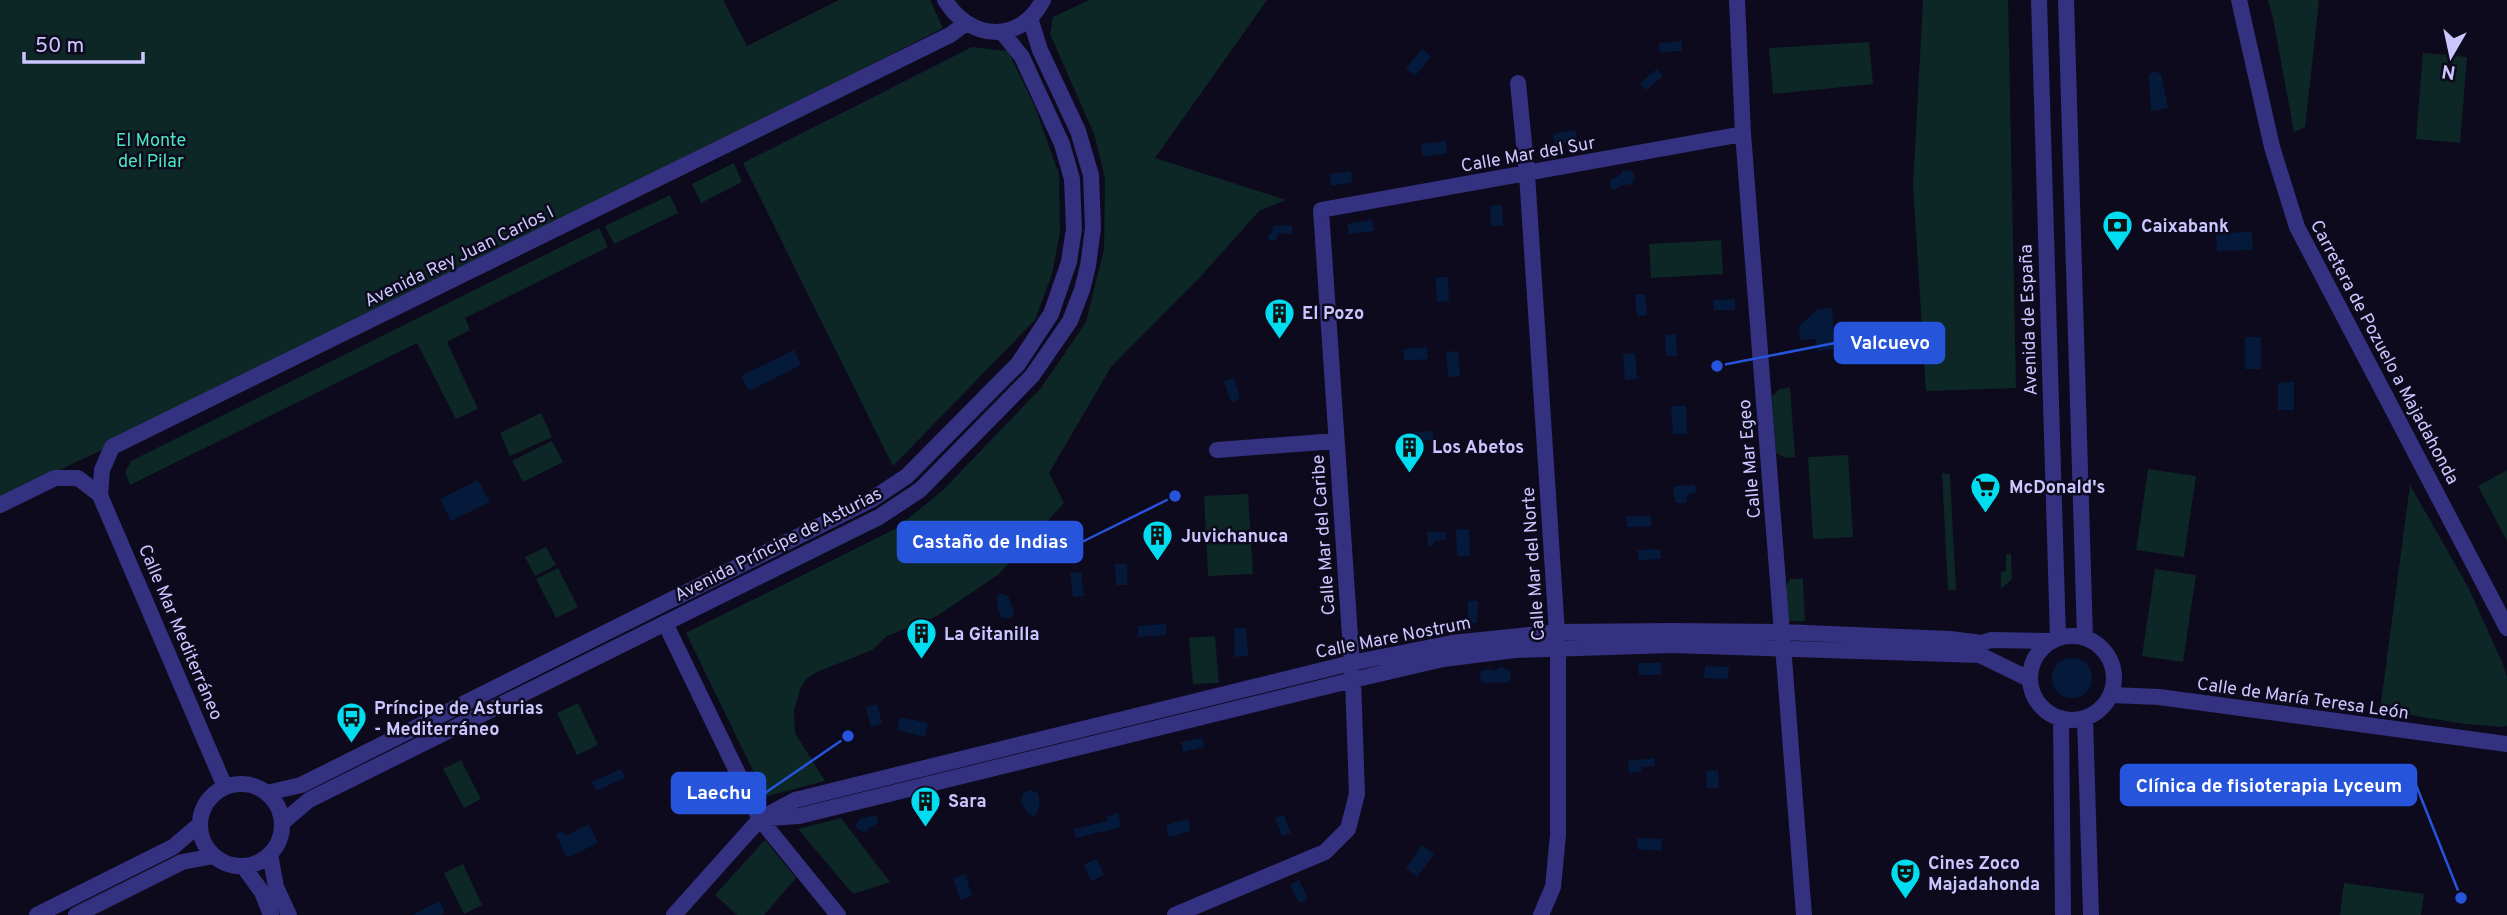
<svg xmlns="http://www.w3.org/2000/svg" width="2507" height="915" font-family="Overpass,sans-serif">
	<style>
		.green { fill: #0d2726 }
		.water { fill: #051a3b }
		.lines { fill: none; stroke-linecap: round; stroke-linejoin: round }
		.minor { stroke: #333180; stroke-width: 16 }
		.labels { text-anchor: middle; stroke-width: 5; stroke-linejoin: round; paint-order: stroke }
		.park-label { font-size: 18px; fill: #4ae7bd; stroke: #0d0a1d }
		.street-label { font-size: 18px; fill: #cbc6ff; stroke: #0d0a1d }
		.poi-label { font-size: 18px; font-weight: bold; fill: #cbc6ff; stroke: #0d0a1d; text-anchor: start }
		.leader { fill: none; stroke: #2654da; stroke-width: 2.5 }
		.callout-dot { fill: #2654da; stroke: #0d0a1d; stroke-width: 2.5 }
		.callout { fill: #2654da; stroke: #2654da; stroke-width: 2.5 }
		.callout-label { font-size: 19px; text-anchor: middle; font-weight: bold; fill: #fff }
	</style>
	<rect width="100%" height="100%" fill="#0d0a1d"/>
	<path class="green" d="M0,0h723l24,46 92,-46h91l13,28 -195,100 -644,321 -104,49z
		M1089,0h178l-112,158 131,42 -27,11 -57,64 -91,92 -62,106 15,30 -65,71 -62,42 -50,20 -15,14 -55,22 -11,7 -5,8 -7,23 1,23 30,48 -58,15 -4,-5 -77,-158 209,-104 47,-38 99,-103 45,-66 18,-73 1,-71 -11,-44 -44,-100 3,-17z
		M1923,0h85l8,388 -90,3 -13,-205z
		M2268,0h51l-14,127 -11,5 -21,-114z
		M1869,42l4,42 -100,10 -4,-46z
		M972,47l36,4 27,56 24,67 1,58 -8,42 -17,46 -142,146 -150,-303z
		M2423,53l44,4 -7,86 -44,-4z
		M734,163l8,19 -41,21 -9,-19z
		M670,195l8,18 -64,31 -9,-18z
		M599,228l9,19 -143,71 5,12 -23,12 31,67 -22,10 -39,-76 -287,142 -5,-13 6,-11z
		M1721,240l2,34 -72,4 -2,-34z
		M1790,387l5,70 -9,1 -10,-5 -4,-56 6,-7z
		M541,413l11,24 -42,19 -10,-23z
		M552,441l11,21 -40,20 -11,-21z
		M1848,455l5,82 -40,2 -5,-82z
		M2148,469l48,7 -12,81 -48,-7z
		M2507,470v71l-29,-55z
		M1942,473l8,1 6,116h-8z
		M2410,485l58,102 34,75 5,15v49l-2,1 -40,-3 -85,-14z
		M1248,494l5,80 -45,2 -4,-80z
		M546,547l10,18 -21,11 -10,-19z
		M2006,554h5l1,25 -11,10v-17l5,-1z
		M558,568l20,39 -22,11 -20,-39z
		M2155,569l41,6 -13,87 -41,-6z
		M1790,579h13l2,42h-18l-2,-33z
		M1215,636l4,47 -26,1 -4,-46z
		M578,703l20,42 -21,10 -20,-42z
		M461,760l20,39 -17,9 -21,-39z
		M841,818l49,64 -37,12 -55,-65z
		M765,840l31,38 -32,37h-27l-22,-20z
		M463,864l19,41 -18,9 -20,-41z
		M2344,883l80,11 -3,21h-81z"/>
	<path class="water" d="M1682,41v10l-22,1 -1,-9z
		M1422,49l9,8 -16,19 -9,-8z
		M1657,69l6,7 -17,14 -6,-7z
		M2154,71l7,3 7,34 -17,3 -2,-36z
		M1576,130l1,11 -22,4 -2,-11z
		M1446,141l1,12 -24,4 -2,-13z
		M1632,170l3,8 -4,6 -11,2 -5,4 -4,-1 -1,-10 8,-2 5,-6z
		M1351,171l1,11 -21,4 -2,-12z
		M1502,205l1,21h-12l-1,-20z
		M1372,220l2,11 -25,3 -2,-10z
		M1292,225v9l-13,-1 -3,7 -6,1 -2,-6 4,-2 1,-7z
		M2252,232l1,18 -36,1 -1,-18z
		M1436,277h12l1,24 -12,1z
		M1645,294l2,21 -10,1 -2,-21z
		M1735,299v11h-21l-1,-10z
		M1832,308l3,41 -18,2 -1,-12 -16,1 -1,-14 19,-17z
		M1676,334l1,22h-11l-1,-21z
		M2245,337h16v32h-16z
		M1427,347l1,12 -24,2v-12z
		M794,350l7,15 -52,26 -8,-15z
		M1458,351l2,25 -12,1 -2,-25z
		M1635,353l2,26 -12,1 -2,-26z
		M1234,378l6,21 -9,3 -7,-21z
		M2294,382v28h-16v-27z
		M1671,406h15l1,28h-14z
		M1433,431v9l-22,1v-9z
		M478,480l12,22 -39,19 -11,-22z
		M1695,485l1,8 -8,1 -2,9h-10l-3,-10 2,-7z
		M1626,516h25v10l-24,1z
		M1469,529l1,27h-13l-1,-26z
		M1427,532h19v8l-12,1 -1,5h-5z
		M1660,549l1,10 -22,1 -1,-10z
		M1115,564h12v21h-11z
		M1081,572l3,24 -11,1 -3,-24z
		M999,593l9,3 6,15v4l-4,3h-8c-4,-7 -7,-20 -3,-25z
		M1468,601h10l-1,22h-9z
		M1166,624v11l-28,2v-11z
		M1246,628l2,28 -13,1 -1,-29z
		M2052 678a20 20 0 1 1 40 0a20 20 0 1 1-40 0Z
		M1638,663h23v12h-22z
		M1705,666l24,1 -1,12 -24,-1z
		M1501,667l9,4 1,7 -4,5 -13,-1 -8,2 -6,-5 1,-8 8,-2 5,2z
		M877,704l5,20 -11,3 -5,-20z
		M900,717l28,6 -3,14 -28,-7z
		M1202,738l2,9 -21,5 -2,-10z
		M1654,758l1,8 -14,1v5l-12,1 -1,-12z
		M621,769l4,9 -29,13 -4,-9z
		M1718,770l1,18h-12l-1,-17z
		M1029,790l8,2c4,5 3,20 -3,24l-6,-2 -7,-12 2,-8z
		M1118,813l3,14 -45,11 -2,-9 34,-8 -1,-5z
		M876,815l3,7 -15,10 -7,-3 -1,-5 4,-5z
		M1284,815l7,18 -9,3 -7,-18z
		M1188,819l3,12 -22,6 -3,-12z
		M589,824l9,19 -31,15 -11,-24 6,-3 3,5z
		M1638,838l24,1 -1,12 -24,-2z
		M1422,845l12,9 -17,23 -11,-9z
		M1097,859l7,16 -13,6 -7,-17z
		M965,874l7,22 -12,4 -7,-22z
		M1299,880l9,19 -9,4 -9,-18z
		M439,901l6,12 -5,2h-27z"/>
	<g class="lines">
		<path class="minor" d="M945,0c24,40 75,45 98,0
			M1737,0l6,134 61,781
			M2039,0l19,638
			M2066,0l19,638
			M2239,0l33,147 25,80 210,401
			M1518,83l9,91 31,474v187l-5,52 -12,28
			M1217,450l119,-9
			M99,493l126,294
			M100,495l2,-25 10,-23 838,-412 15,-11
			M0,505l55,-27h23l22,17
			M665,623l95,196 78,96
			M2030 678a42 42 0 1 1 84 0a42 42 0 1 1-84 0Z
			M2111,695l48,2 348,47
			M2061,718l2,197
			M2085,718l6,197
			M200 825a41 41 0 1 1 82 0a41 41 0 1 1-82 0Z
			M267,793l34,-8 570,-285 36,-24 111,-112 33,-50 18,-52 5,-33 -2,-50 -10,-35 -40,-87 -20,-25
			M769,818l30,-2 554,-136 90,-21 72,-9 157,-5 308,10 49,24
			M282,823l27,-23 570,-283 41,-27 112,-114 38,-55 12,-31 6,-24 5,-38 -2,-53 -13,-44 -38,-81 -10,-32
			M270,854l6,33 13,28
			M243,866l19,26 9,23
			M37,915l136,-68 27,-23
			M76,915l106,-53 32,-6
			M674,915l86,-96 35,-19 556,-137 101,-20 105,-11 115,-1 111,1 167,7 32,4 9,-3 62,1
			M1175,915l150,-63 23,-23 9,-35 -4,-114 -32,-470 422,-76"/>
	</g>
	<defs>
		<symbol id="bank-pin" viewBox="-11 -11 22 30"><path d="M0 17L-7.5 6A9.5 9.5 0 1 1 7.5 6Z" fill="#00ddf1" stroke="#0d0a1d"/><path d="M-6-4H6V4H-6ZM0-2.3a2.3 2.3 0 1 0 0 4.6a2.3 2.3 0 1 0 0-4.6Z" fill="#111"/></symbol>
		<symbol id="building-pin" viewBox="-11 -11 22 30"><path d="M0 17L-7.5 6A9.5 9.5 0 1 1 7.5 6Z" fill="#00ddf1" stroke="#0d0a1d"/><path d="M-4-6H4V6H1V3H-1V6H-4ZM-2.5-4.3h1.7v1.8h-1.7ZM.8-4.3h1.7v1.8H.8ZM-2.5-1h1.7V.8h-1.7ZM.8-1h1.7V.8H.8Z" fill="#111"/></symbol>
		<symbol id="supermarket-pin" viewBox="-11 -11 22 30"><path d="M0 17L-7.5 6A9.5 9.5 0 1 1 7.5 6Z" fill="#00ddf1" stroke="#0d0a1d"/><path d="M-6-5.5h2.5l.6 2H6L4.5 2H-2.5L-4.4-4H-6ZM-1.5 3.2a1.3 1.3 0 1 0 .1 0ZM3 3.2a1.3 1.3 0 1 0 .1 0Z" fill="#111"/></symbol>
		<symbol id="bus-pin" viewBox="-11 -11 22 30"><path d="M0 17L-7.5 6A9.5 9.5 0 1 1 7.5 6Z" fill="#00ddf1" stroke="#0d0a1d"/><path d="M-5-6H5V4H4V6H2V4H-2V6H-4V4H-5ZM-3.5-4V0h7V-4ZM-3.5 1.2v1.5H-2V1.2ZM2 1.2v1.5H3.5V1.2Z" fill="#111"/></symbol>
		<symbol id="theatre-pin" viewBox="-11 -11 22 30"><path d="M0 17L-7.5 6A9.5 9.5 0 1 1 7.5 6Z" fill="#00ddf1" stroke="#0d0a1d"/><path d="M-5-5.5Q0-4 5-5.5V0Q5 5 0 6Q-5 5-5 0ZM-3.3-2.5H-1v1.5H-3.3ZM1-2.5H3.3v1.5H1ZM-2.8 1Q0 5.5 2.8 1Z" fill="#111"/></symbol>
	</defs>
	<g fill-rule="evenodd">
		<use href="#bank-pin" x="2100" y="208" width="35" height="47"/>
		<use href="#building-pin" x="1262" y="296" width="35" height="47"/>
		<use href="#building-pin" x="1392" y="430" width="35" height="47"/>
		<use href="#supermarket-pin" x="1968" y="470" width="35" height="47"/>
		<use href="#building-pin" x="1140" y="518" width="35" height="47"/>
		<use href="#building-pin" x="904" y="616" width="35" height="47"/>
		<use href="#bus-pin" x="334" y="700" width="35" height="47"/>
		<use href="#building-pin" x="908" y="784" width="35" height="47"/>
		<use href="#theatre-pin" x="1888" y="856" width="35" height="47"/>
	</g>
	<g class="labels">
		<g class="park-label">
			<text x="151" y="146">El Monte<tspan x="151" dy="21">del Pilar</tspan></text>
		</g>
		<g class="street-label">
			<text transform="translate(1528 154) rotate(-10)" y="6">Calle Mar del Sur</text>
			<text transform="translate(459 256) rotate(-26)" y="6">Avenida Rey Juan Carlos I</text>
			<text transform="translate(2028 320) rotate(-92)" y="6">Avenida de España</text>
			<text transform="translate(2385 352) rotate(62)" y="6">Carretera de Pozuelo a Majadahonda</text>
			<text transform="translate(1749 459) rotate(-95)" y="6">Calle Mar Egeo</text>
			<text transform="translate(1323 535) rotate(-94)" y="6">Calle Mar del Caribe</text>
			<text transform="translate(778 544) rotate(-27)" y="6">Avenida Príncipe de Asturias</text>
			<text transform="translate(1533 564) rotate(-94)" y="6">Calle Mar del Norte</text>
			<text transform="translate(181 632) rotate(67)" y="6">Calle Mar Mediterráneo</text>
			<text transform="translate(1393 637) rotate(-11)" y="6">Calle Mare Nostrum</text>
			<text transform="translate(2303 698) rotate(8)" y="6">Calle de María Teresa León</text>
		</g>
		<g class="poi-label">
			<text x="2141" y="232">Caixabank</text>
			<text x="1302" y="319">El Pozo</text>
			<text x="1432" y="453">Los Abetos</text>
			<text x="2009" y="493">McDonald's</text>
			<text x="1181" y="542">Juvichanuca</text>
			<text x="944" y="640">La Gitanilla</text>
			<text x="374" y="714">Príncipe de Asturias<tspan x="374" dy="21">- Mediterráneo</tspan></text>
			<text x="948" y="807">Sara</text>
			<text x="1928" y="869">Cines Zoco<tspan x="1928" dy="21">Majadahonda</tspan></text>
		</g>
	</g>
	<path class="leader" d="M1717 366L1835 343M1175 496L1082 542M2461 898L2416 785M848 736L765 793"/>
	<g class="callout-dot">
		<circle cx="1717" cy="366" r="7"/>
		<circle cx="1175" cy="496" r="7"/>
		<circle cx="2461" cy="898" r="7"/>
		<circle cx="848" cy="736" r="7"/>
	</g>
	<g class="callout">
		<rect x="1835" y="323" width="109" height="40" rx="7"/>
		<rect x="898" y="522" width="184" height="40" rx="7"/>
		<rect x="2121" y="765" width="295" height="40" rx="7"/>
		<rect x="672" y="773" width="93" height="40" rx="7"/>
	</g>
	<g class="callout-label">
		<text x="1890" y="349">Valcuevo</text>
		<text x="990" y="548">Castaño de Indias</text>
		<text x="2269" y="792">Clínica de fisioterapia Lyceum</text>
		<text x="719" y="799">Laechu</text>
	</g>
	<g transform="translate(2451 56) rotate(189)" stroke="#0d0a1d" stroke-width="5" paint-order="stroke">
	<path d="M0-5L12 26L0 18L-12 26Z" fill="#cbc6ff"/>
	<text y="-10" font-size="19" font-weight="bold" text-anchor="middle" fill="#cbc6ff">N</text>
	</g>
	<path d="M24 52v10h119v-10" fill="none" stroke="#cbc6ff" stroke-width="3.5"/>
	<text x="35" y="52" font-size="21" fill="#cbc6ff" stroke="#0d0a1d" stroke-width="5" paint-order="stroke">50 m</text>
</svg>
